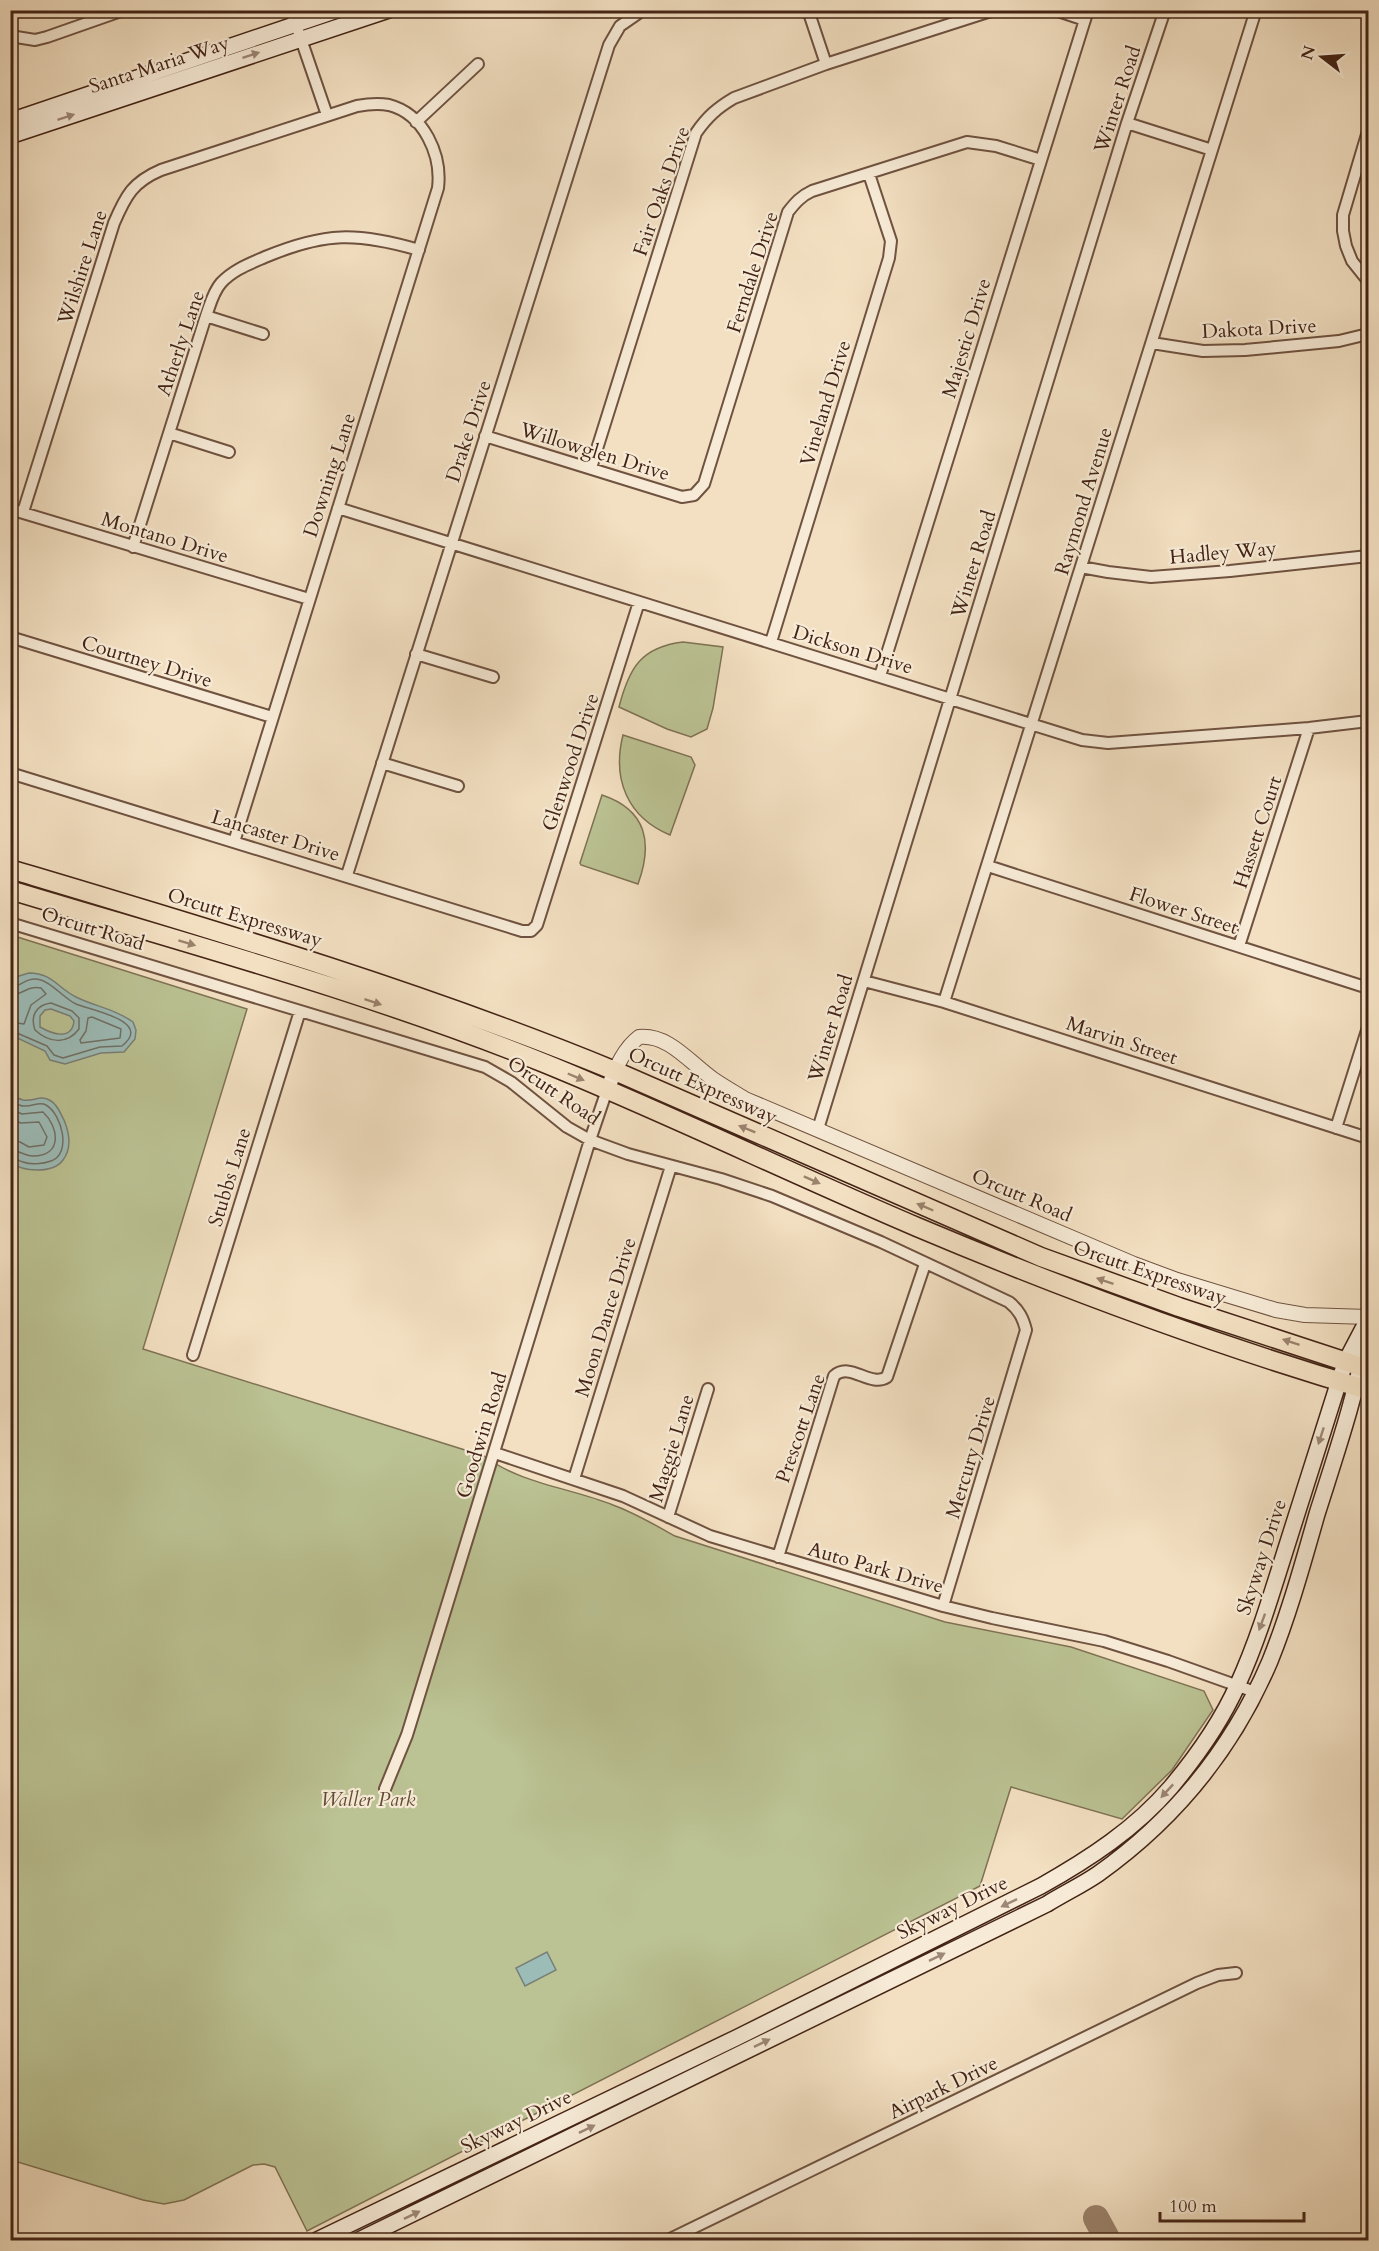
<svg xmlns="http://www.w3.org/2000/svg" width="1379" height="2251" font-family="Cardo,serif">
	<style>
		.green { fill: #bbc293; stroke: #7f7254; stroke-width: 1.5 }
		.water { fill: #9cbcb8; stroke: #787f77; stroke-width: 1.5; fill-rule: evenodd }
		.lines { fill: none; stroke-linecap: round; stroke-linejoin: round }
		.shore { stroke: #707066; stroke-width: 1.5 }
		.taxiway { stroke: #9b826c; stroke-width: 26 }
		.minor-casing { stroke: #6f5240; stroke-width: 14 }
		.tertiary-casing { stroke: #6f5240; stroke-width: 16 }
		.secondary-casing { stroke: #432315; stroke-width: 18 }
		.trunk-casing { stroke: #432315; stroke-width: 21 }
		.minor { stroke: #f7ebd7; stroke-width: 10 }
		.tertiary { stroke: #f7ebd7; stroke-width: 14 }
		.secondary { stroke: #f7ebd7; stroke-width: 15 }
		.trunk { stroke: #f3e0c2; stroke-width: 18 }
		.oneway { fill: #9d8776 }
		.oneway2 { fill: #9b826c }
		.labels { text-anchor: middle; stroke-width: 4.5; stroke-linejoin: round; paint-order: stroke }
		.street-label { font-size: 20px; fill: #432315; stroke: #f7ebd7 }
		.park-label { font-size: 20px; font-style: italic; fill: #614b34; stroke: #f7ebd7 }
	</style>
	<rect width="100%" height="100%" fill="#f3e0c2"/>
	<filter id="stains"><feTurbulence type="fractalNoise" baseFrequency=".00333" numOctaves="4"/><feColorMatrix values="0 0 0 0 .2 0 0 0 0 .09 0 0 0 0 .02 0 0 0 .5 -.17"/></filter>
	<radialGradient id="worn" r=".72"><stop offset=".6" stop-color="#630" stop-opacity="0"/><stop offset="1" stop-color="#630" stop-opacity=".3"/></radialGradient>
	<path class="green" d="M683,642l40,5 -10,61 -6,21 -16,8 -24,-8 -48,-22c10,-39 22,-60 64,-65z
		M623,735l68,22 4,8 -25,70c-43,-18 -58,-56 -47,-100z
		M602,795c45,15 51,48 36,89l-57,-19 -1,-2z
		M11,935l236,74 -104,340 341,107c37,28 87,32 129,49 22,8 42,20 62,31l270,86 126,25 133,44 9,19 -41,60 -50,49 -111,-32 -31,99 -673,345 -32,-64 -11,-3 -11,1 -69,35 -20,4 -21,-4 -132,-40z"/>
	<path class="water" d="M29,973c24,0 29,16 49,25 19,9 37,11 55,24l3,8 -1,9 -11,13 -23,1 -36,11 -15,-4 -5,-9 -32,-15 -2,-2v-50l8,-8zM51,1009l19,7 4,5c-2,20 -22,13 -34,6v-11l5,-6z
		M10,1095c4,1 9,4 13,5 11,2 17,-6 28,1 7,4 9,12 13,19 5,12 8,28 -1,40 -10,14 -41,12 -52,2z
		M547,1952l9,18 -31,16 -9,-18z"/>
	<g class="lines">
		<path class="shore" d="M10,988c12,-2 17,-12 31,-8 11,3 24,19 35,24 14,6 78,17 46,42l-22,1 -37,11 -9,-3 -7,-9 -37,-16
			M10,995c13,0 18,-10 31,-7l5,6 -15,11 -7,19 -14,-2
			M51,1003l21,8 7,7v11c-12,16 -30,14 -44,1 -5,-14 1,-25 16,-27z
			M92,1017l29,12 -1,9 -39,5 -1,-3 6,-9 2,-13z
			M10,1101c5,2 9,5 14,5 8,1 15,-5 22,-1 16,9 26,49 5,56 -8,3 -20,4 -28,1 -5,-1 -7,-4 -13,-5
			M10,1109l12,5 21,-2c16,15 20,44 -10,44 -9,0 -14,-6 -23,-6
			M10,1119l11,4 18,-1 8,15 -3,8 -15,2 -9,-5 -10,-1"/>
		<path class="taxiway" d="M1096,2218l12,22"/>
		<defs>
			<path id="minor" d="M291,10l36,105
				M808,10l18,54
				M1055,10l30,10
				M10,36l25,4 12,-3 77,-27
				M416,122l62,-58
				M1127,123l85,27
				M1368,131l-25,84v16l3,15 6,15 16,20
				M206,316l57,18
				M1152,343l51,8 42,-1 94,-9 29,-7
				M169,433l60,19
				M485,436l197,61 12,-2 10,-11 84,-272c7,-9 13,-16 24,-21l155,-49 29,4 45,14
				M591,468l105,-335c11,-16 21,-25 38,-35l92,-34 168,-54
				M338,508l744,232 26,3 201,-15 59,-7
				M10,509l299,90
				M23,512l91,-289c12,-28 19,-41 47,-53l196,-64c11,-2 21,-3 32,-1 35,9 53,50 49,83l-204,654
				M133,547l73,-231c4,-11 7,-24 15,-33 12,-13 28,-19 44,-26 60,-25 92,-25 154,-7
				M1081,567l27,5 43,5 79,-6 138,-15
				M10,637l262,80
				M771,642l118,-384 2,-17 -22,-67
				M416,654l77,23
				M880,676l208,-666
				M382,763l76,23
				M10,773l512,158h9l6,-6 102,-323
				M988,866l380,122
				M347,875l262,-830 11,-19 23,-16
				M10,923l475,144 26,15 56,45 23,13 38,14 93,25 51,17 109,46 128,60c10,8 14,16 17,28l-83,276
				M1239,946l70,-218
				M864,981l80,21 424,136
				M944,1002l312,-992
				M1336,1128l32,-101
				M818,1129l309,-1006 38,-113
				M193,1355l107,-344
				M495,1453l128,43 87,40 233,70 49,12 112,23 64,20 87,31
				M574,1479l97,-313
				M668,1517l40,-128
				M778,1557l56,-181c16,-15 36,12 53,1l38,-113
				M385,1789l22,-54 183,-595 17,-50
				M668,2240l529,-257 21,-8 18,-2"/>
			<path id="tertiary" d="M607,1090c8,-19 15,-40 32,-53 30,-3 51,26 74,42 10,7 21,13 32,20l389,165 43,16 99,30 29,5 63,2"/>
			<path id="secondary" d="M10,121l328,-111
				M10,136l379,-126
				M317,2240l419,-202 305,-152c48,-27 94,-57 130,-99 26,-31 51,-67 67,-103 21,-46 35,-95 50,-142 17,-54 34,-108 51,-161l7,-20 22,-42
				M359,2240l688,-336c16,-10 35,-19 51,-30 76,-54 135,-126 172,-213 19,-47 33,-98 47,-147 19,-60 40,-121 51,-184"/>
			<path id="trunk" d="M10,869c204,61 408,121 605,202l426,186 138,50 189,62
				M10,890c179,54 361,103 534,173 125,51 248,111 373,164 147,62 298,118 451,163"/>
		</defs>
		<use href="#minor" class="minor-casing"/>
		<use href="#tertiary" class="tertiary-casing"/>
		<use href="#secondary" class="secondary-casing"/>
		<use href="#trunk" class="trunk-casing"/>
		<use href="#minor" class="minor"/>
		<use href="#tertiary" class="tertiary"/>
		<use href="#secondary" class="secondary"/>
		<use href="#trunk" class="trunk"/>
	</g>
	<defs><path id="oneway-solid" d="M-6-.8H1V-3.2L6.5 0L1 3.2V.8H-6Z" transform="scale(1.5)"/></defs>
	<g class="oneway">
		<use href="#oneway-solid" transform="translate(251 55) rotate(-18)"/>
		<use href="#oneway-solid" transform="translate(66 117) rotate(-18)"/>
		<use href="#oneway-solid" transform="translate(1321 1436) rotate(108)"/>
		<use href="#oneway-solid" transform="translate(1262 1622) rotate(110)"/>
		<use href="#oneway-solid" transform="translate(1167 1791) rotate(133)"/>
		<use href="#oneway-solid" transform="translate(1009 1903) rotate(154)"/>
		<use href="#oneway-solid" transform="translate(937 1957) rotate(-26)"/>
		<use href="#oneway-solid" transform="translate(762 2043) rotate(-26)"/>
		<use href="#oneway-solid" transform="translate(587 2129) rotate(-26)"/>
		<use href="#oneway-solid" transform="translate(412 2215) rotate(-26)"/>
	</g>
	<g class="oneway2">
		<use href="#oneway-solid" transform="translate(187 943) rotate(17)"/>
		<use href="#oneway-solid" transform="translate(373 1002) rotate(18)"/>
		<use href="#oneway-solid" transform="translate(576 1077) rotate(23)"/>
		<use href="#oneway-solid" transform="translate(747 1129) rotate(-158)"/>
		<use href="#oneway-solid" transform="translate(812 1180) rotate(24)"/>
		<use href="#oneway-solid" transform="translate(925 1207) rotate(-157)"/>
		<use href="#oneway-solid" transform="translate(1105 1281) rotate(-161)"/>
		<use href="#oneway-solid" transform="translate(1291 1342) rotate(-162)"/>
	</g>
	<g class="labels">
		<g class="street-label">
			<text transform="translate(159 64) rotate(-18)" y="7">Santa Maria Way</text>
			<text transform="translate(1117 99) rotate(-72)" y="7">Winter Road</text>
			<text transform="translate(661 191) rotate(-71)" y="7">Fair Oaks Drive</text>
			<text transform="translate(82 267) rotate(-72)" y="7">Wilshire Lane</text>
			<text transform="translate(752 272) rotate(-72)" y="7">Ferndale Drive</text>
			<text transform="translate(1259 328) rotate(-3)" y="7">Dakota Drive</text>
			<text transform="translate(966 338) rotate(-73)" y="7">Majestic Drive</text>
			<text transform="translate(180 343) rotate(-71)" y="7">Atherly Lane</text>
			<text transform="translate(825 403) rotate(-73)" y="7">Vineland Drive</text>
			<text transform="translate(468 431) rotate(-72)" y="7">Drake Drive</text>
			<text transform="translate(595 451) rotate(17)" y="7">Willowglen Drive</text>
			<text transform="translate(329 475) rotate(-72)" y="7">Downing Lane</text>
			<text transform="translate(1083 501) rotate(-73)" y="7">Raymond Avenue</text>
			<text transform="translate(165 537) rotate(17)" y="7">Montano Drive</text>
			<text transform="translate(1223 552) rotate(-5)" y="7">Hadley Way</text>
			<text transform="translate(973 564) rotate(-73)" y="7">Winter Road</text>
			<text transform="translate(853 649) rotate(17)" y="7">Dickson Drive</text>
			<text transform="translate(147 661) rotate(17)" y="7">Courtney Drive</text>
			<text transform="translate(570 762) rotate(-72)" y="7">Glenwood Drive</text>
			<text transform="translate(1257 832) rotate(-72)" y="7">Hassett Court</text>
			<text transform="translate(276 835) rotate(17)" y="7">Lancaster Drive</text>
			<text transform="translate(1184 910) rotate(18)" y="7">Flower Street</text>
			<text transform="translate(245 917) rotate(17)" y="7">Orcutt Expressway</text>
			<text transform="translate(93 928) rotate(17)" y="7">Orcutt Road</text>
			<text transform="translate(830 1028) rotate(-73)" y="7">Winter Road</text>
			<text transform="translate(1122 1040) rotate(18)" y="7">Marvin Street</text>
			<text transform="translate(703 1085) rotate(24)" y="7">Orcutt Expressway</text>
			<text transform="translate(554 1090) rotate(34)" y="7">Orcutt Road</text>
			<text transform="translate(229 1177) rotate(-73)" y="7">Stubbs Lane</text>
			<text transform="translate(1022 1195) rotate(23)" y="7">Orcutt Road</text>
			<text transform="translate(1150 1272) rotate(19)" y="7">Orcutt Expressway</text>
			<text transform="translate(605 1317) rotate(-73)" y="7">Moon Dance Drive</text>
			<text transform="translate(800 1428) rotate(-71)" y="7">Prescott Lane</text>
			<text transform="translate(481 1435) rotate(-73)" y="7">Goodwin Road</text>
			<text transform="translate(671 1448) rotate(-73)" y="7">Maggie Lane</text>
			<text transform="translate(970 1457) rotate(-73)" y="7">Mercury Drive</text>
			<text transform="translate(1261 1557) rotate(-72)" y="7">Skyway Drive</text>
			<text transform="translate(876 1567) rotate(16)" y="7">Auto Park Drive</text>
			<text transform="translate(952 1907) rotate(-26)" y="7">Skyway Drive</text>
			<text transform="translate(943 2087) rotate(-26)" y="7">Airpark Drive</text>
			<text transform="translate(516 2121) rotate(-26)" y="7">Skyway Drive</text>
		</g>
		<g class="park-label">
			<text x="368" y="1806">Waller Park</text>
		</g>
	</g>
	<rect width="1379" height="2251" fill="none" stroke="#f3e0c2" stroke-width="36"/>
	<rect x="12" y="12" width="1355" height="2227" fill="none" stroke="#432315" stroke-width="3"/>
	<rect x="18" y="18" width="1343" height="2215" fill="none" stroke="#432315" stroke-width="1.5"/>
	<g transform="translate(1322 57) rotate(287)" stroke="#f7ebd7" stroke-width="4.5" paint-order="stroke">
	<path d="M0-4.5L10 22L0 15L-10 22Z" fill="#432315"/>
	<text y="-9" font-size="16" font-weight="bold" text-anchor="middle" fill="#432315">N</text>
	</g>
	<path d="M1160 2212v9h144v-9" fill="none" stroke="#432315" stroke-width="3"/>
	<text x="1169" y="2212" font-size="18" fill="#432315" stroke="#f7ebd7" stroke-width="4.5" paint-order="stroke">100 m</text>
	<rect width="100%" height="100%" filter="url(#stains)"/>
	<rect width="100%" height="100%" fill="url(#worn)"/>
</svg>
